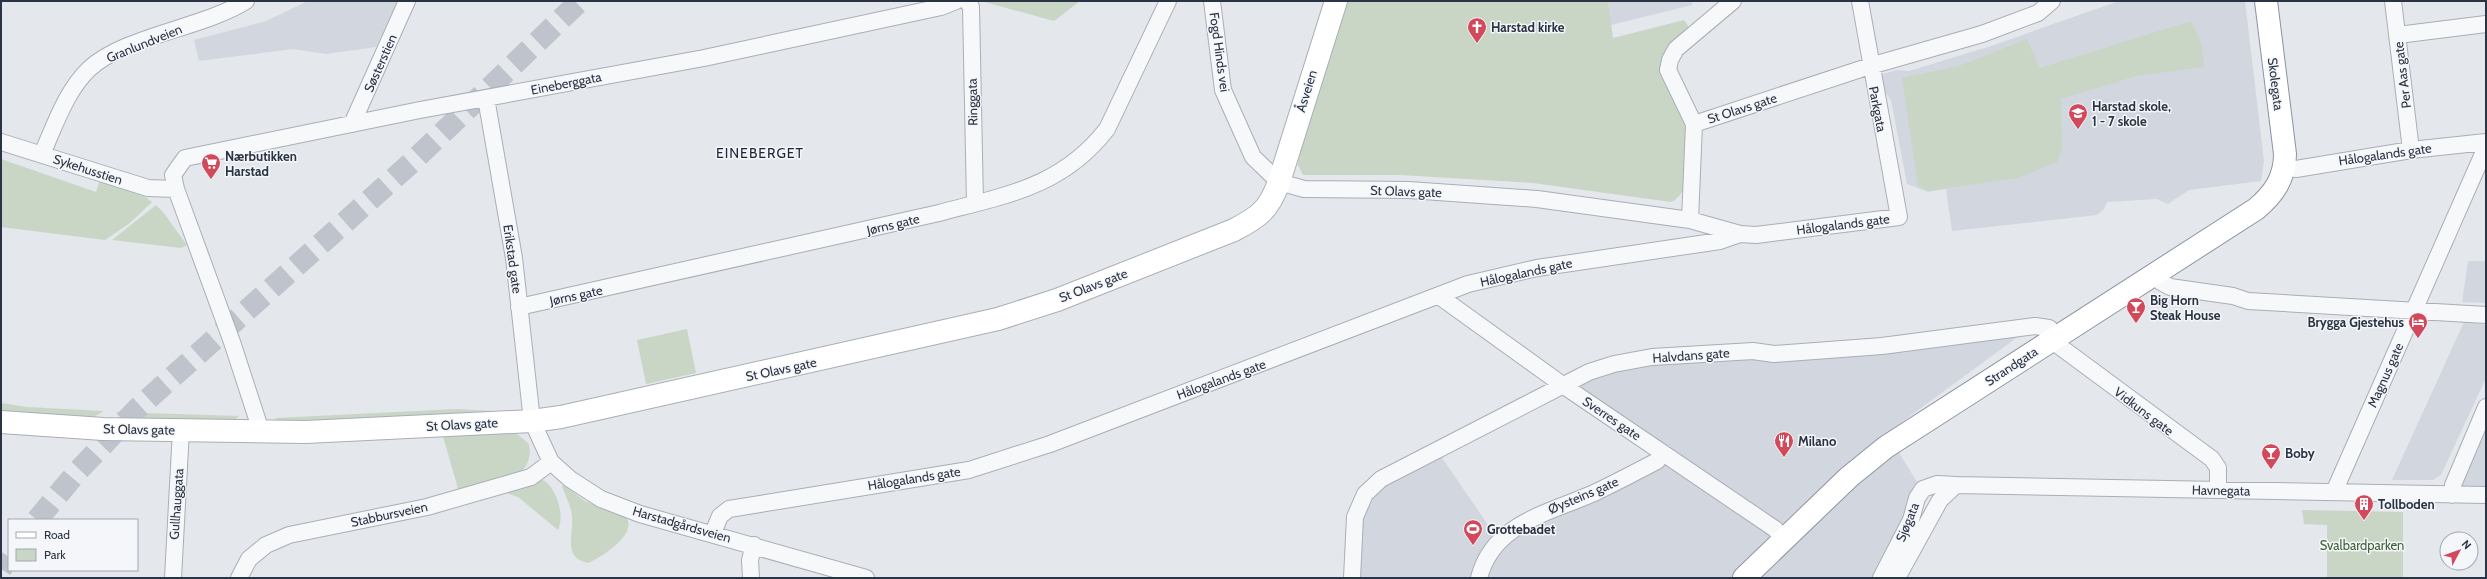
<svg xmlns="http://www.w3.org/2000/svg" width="2487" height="579" font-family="Cabin,sans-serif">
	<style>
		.built { fill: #d2d6de }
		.green { fill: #c9d6c5 }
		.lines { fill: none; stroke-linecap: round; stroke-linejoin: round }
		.highway-tunnel { stroke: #bfc3cb; stroke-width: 22; stroke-dasharray: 22 11; stroke-linecap: butt }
		.street-casing { stroke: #a9aeb7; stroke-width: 18 }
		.secondary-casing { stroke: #a9aeb7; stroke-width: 24 }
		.highway-casing { stroke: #8b94a3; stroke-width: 24 }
		.street { stroke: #f7f8fa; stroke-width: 16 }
		.secondary { stroke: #fff; stroke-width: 22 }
		.highway { stroke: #fff; stroke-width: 22 }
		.labels { text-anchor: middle; stroke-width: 3; stroke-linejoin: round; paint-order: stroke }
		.poi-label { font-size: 13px; font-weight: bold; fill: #2b3445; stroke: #f4f6f9; text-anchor: start }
		.street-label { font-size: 13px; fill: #2b3445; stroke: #f4f6f9 }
		.park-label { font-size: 13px; fill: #3f6138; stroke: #f4f6f9 }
		.neighbourhood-label { font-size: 14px; letter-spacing: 1px; fill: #1d2536; stroke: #f4f6f9 }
	</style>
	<rect width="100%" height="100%" fill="#e4e7ec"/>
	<path class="built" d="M308,1h90l-22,46 -50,7 -33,-5 -94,12 -5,-21 72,-19z
		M1608,1h84v4l-81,20z
		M2119,1h126l19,160 -3,20 -72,9 -21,14 -11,-5 -50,3 -3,7 -7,6 -145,16 -6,-42 -18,3 -21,-8 -16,-84 -6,-8 -5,-17 17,-5 12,1 82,-25z
		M2468,261h18v42l-24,-1z
		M2464,322l22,3v53l-45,97 -8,5h-41z
		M2019,336l-132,97 33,54 -41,91h-524v-46l11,-33 68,-53 67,98 46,-39 125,-52 -107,-72 68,-22z
		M2486,423v69l-29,-2z"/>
	<path class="green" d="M981,1h99l-26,20z
		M1347,1h261l5,37 71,-18 6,9 -22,23c7,27 39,136 3,150l-138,-19 -133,-8h-97l-5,-10 1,-9z
		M2191,21l10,22 3,24 -68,9 -75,23 1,51 -5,12 -39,16 -90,13 -10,-5 -16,-108 57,-12 68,-27 13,29z
		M1,159l95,33 4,-12 43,15 9,7 -22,21 -25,17 -104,-13z
		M156,205l7,7 24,33 -6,3 -69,-8z
		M687,329l9,44 -50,11 -9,-44z
		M1,403l26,4 77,4 -10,6 -10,1 -83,-5z
		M457,409l35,2 -16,3 -180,10 -17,-3 -4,-3z
		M116,412l123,4 -8,7 -109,-4z
		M514,431l15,13c2,12 0,20 -9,29l-61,19 -17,-59z
		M543,480c14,8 22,36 15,50l-40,-33 -18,-6z
		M564,485l21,16 41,16c12,17 -24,40 -38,46 -26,-6 -14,-27 -16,-47 -1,-10 -7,-21 -10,-30z
		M2302,510l101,2v66h-76v-53l-23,-1z"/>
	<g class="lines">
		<path class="highway-tunnel" d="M37,520l40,-48 61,-64 273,-245 169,-162
			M1,569l8,-12"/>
		<defs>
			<path id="street" d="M967,1l4,6 4,196
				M1212,1l11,89 30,67 26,25 25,7 105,1 128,9 153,21 50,14 16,1 143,-18 -39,-216
				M2393,1l18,149
				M2398,35l88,-11
				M486,98l28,160 18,163 19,41 19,17 31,20 39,15 226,64
				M352,124l55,-123
				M1694,124l-26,-54 2,-10 6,-11 57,-48
				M1,142l147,46 28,1
				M42,154c13,-29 24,-63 47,-85 35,-33 114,-41 157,-68
				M2285,168l11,1 115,-19 75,-8
				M1690,220l4,-96 176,-58 112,-32 56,-21 14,-12
				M2155,273l6,9 9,5 63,9 15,5 238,14
				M1439,296l125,90 211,143 10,11
				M519,307l420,-94c67,-18 123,-26 168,-84l61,-128
				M2051,340l161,119 6,9v22
				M261,431l-29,-89 -56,-153 -3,-14 12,-17 235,-48 284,-52 237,-51 15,-6
				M1956,485l530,10
				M2334,492l152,-345
				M2452,495l1,-10 33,-78
				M713,533l7,-17 9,-7 240,-39 81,-26 418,-160 69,-16 183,-27 20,-7
				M173,578l8,-148
				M239,578l10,-19 17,-14 23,-10 138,-28 104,-30 20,-15
				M751,578l-1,-18 4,-15
				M1352,578l3,-61 10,-23 16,-15 208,-107 25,-8 38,-7 101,-6 21,3 108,-8 153,-20 14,2 9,8
				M1479,578c14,-55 70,-65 115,-85 21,-10 42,-21 63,-32l6,-8
				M1881,578l30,-58 6,-22 6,-9 14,-5 19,1 -16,15 -43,78"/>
			<path id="secondary" d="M1,422l102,7 203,3 226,-11 29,-4 437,-98 59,-19 177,-70c25,-13 35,-20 45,-48l57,-181"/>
			<path id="highway" d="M1744,578l105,-101 37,-30 370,-238c18,-15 29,-31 29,-55l-19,-153"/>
		</defs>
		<use href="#street" class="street-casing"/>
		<use href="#secondary" class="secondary-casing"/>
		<use href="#highway" class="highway-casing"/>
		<use href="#street" class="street"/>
		<use href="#secondary" class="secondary"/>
		<use href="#highway" class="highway"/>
	</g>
	<defs>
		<symbol id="church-pin" viewBox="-11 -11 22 30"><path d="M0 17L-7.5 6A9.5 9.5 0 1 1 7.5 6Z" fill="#d1495b" stroke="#f4f6f9"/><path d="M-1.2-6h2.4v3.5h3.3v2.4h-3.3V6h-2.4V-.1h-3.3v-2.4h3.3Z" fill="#fff"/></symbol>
		<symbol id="school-pin" viewBox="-11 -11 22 30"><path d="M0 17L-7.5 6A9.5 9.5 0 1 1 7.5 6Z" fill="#d1495b" stroke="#f4f6f9"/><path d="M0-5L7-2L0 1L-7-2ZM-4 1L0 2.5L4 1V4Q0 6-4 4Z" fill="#fff"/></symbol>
		<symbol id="supermarket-pin" viewBox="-11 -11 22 30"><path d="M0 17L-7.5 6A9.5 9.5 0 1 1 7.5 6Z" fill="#d1495b" stroke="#f4f6f9"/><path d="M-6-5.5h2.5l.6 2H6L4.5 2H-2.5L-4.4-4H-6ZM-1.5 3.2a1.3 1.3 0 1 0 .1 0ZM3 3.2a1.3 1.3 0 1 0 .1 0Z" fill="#fff"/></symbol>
		<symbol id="bar-pin" viewBox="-11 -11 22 30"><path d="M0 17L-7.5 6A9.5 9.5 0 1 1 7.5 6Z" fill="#d1495b" stroke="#f4f6f9"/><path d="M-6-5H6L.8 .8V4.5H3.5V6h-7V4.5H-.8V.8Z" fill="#fff"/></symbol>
		<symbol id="hotel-pin" viewBox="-11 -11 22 30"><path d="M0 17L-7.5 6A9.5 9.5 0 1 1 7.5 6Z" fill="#d1495b" stroke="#f4f6f9"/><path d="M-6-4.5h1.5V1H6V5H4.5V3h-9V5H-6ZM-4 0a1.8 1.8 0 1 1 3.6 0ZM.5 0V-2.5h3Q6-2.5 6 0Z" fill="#fff"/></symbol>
		<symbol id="restaurant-pin" viewBox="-11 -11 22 30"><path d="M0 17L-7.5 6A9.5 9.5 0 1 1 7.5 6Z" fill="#d1495b" stroke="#f4f6f9"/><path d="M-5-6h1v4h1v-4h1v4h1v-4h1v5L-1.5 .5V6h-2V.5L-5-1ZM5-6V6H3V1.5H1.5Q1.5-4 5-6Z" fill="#fff"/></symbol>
		<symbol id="building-pin" viewBox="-11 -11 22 30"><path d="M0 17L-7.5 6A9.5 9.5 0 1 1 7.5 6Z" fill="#d1495b" stroke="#f4f6f9"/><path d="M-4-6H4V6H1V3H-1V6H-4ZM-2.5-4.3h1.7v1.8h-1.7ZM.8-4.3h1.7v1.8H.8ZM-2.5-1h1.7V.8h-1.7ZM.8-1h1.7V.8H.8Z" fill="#fff"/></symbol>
		<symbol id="stadium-pin" viewBox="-11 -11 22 30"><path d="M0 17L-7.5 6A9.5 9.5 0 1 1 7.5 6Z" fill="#d1495b" stroke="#f4f6f9"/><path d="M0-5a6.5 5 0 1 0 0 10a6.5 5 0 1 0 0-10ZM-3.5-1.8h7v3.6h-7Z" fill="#fff"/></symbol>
	</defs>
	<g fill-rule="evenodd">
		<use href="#church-pin" x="1466" y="16" width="22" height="30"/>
		<use href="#school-pin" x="2067" y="102" width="22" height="30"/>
		<use href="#supermarket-pin" x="200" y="152" width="22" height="30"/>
		<use href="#bar-pin" x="2125" y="296" width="22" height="30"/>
		<use href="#hotel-pin" x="2407" y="311" width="22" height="30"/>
		<use href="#restaurant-pin" x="1773" y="430" width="22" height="30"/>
		<use href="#bar-pin" x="2260" y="442" width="22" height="30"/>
		<use href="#building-pin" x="2353" y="493" width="22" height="30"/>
		<use href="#stadium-pin" x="1462" y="518" width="22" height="30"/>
	</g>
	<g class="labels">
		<g class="poi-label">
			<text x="1491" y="32">Harstad kirke</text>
			<text x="2092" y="111">Harstad skole,<tspan x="2092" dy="15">1 - 7 skole</tspan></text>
			<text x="225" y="161">Nærbutikken<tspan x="225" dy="15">Harstad</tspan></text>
			<text x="2150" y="305">Big Horn<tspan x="2150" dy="15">Steak House</tspan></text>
			<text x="2404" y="327" text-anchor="end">Brygga Gjestehus</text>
			<text x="1798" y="446">Milano</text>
			<text x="2285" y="458">Boby</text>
			<text x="2378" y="509">Tollboden</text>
			<text x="1487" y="534">Grottebadet</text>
		</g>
		<g class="street-label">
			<text transform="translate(144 43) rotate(-22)" y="5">Granlundveien</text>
			<text transform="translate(1220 52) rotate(82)" y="5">Fogd Hinds vei</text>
			<text transform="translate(380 63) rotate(-66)" y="5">Søsterstien</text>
			<text transform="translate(2402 75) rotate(-97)" y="5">Per Aas gate</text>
			<text transform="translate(566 83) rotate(-11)" y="5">Eineberggata</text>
			<text transform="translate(2276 84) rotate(83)" y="5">Skolegata</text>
			<text transform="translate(1306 91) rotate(-73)" y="5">Åsveien</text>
			<text transform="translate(972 102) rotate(-91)" y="5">Ringgata</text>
			<text transform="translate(1742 108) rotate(-18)" y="5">St Olavs gate</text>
			<text transform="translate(1878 109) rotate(79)" y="5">Parkgata</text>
			<text transform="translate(2385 154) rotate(-8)" y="5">Hålogalands gate</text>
			<text transform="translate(88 169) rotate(18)" y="5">Sykehusstien</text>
			<text transform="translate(1406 191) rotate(2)" y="5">St Olavs gate</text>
			<text transform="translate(893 224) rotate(-13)" y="5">Jørns gate</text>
			<text transform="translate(1843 224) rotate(-7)" y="5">Hålogalands gate</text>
			<text transform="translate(513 259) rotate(82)" y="5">Erikstad gate</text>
			<text transform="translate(1526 272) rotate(-12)" y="5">Hålogalands gate</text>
			<text transform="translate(1093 285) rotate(-21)" y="5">St Olavs gate</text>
			<text transform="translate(576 295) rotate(-12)" y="5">Jørns gate</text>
			<text transform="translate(1691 355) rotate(-4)" y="5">Halvdans gate</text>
			<text transform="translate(2011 366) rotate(-33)" y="5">Strandgata</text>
			<text transform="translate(781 369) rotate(-12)" y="5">St Olavs gate</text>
			<text transform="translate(2385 375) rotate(-66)" y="5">Magnus gate</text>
			<text transform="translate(1221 379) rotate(-20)" y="5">Hålogalands gate</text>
			<text transform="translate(2144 411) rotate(37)" y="5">Vidkuns gate</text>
			<text transform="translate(1612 418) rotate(34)" y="5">Sverres gate</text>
			<text transform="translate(462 424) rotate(-3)" y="5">St Olavs gate</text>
			<text transform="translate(139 429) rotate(1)" y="5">St Olavs gate</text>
			<text transform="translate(914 478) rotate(-9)" y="5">Hålogalands gate</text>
			<text transform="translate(2221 490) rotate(1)" y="5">Havnegata</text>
			<text transform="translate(1583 495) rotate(-23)" y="5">Øysteins gate</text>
			<text transform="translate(176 504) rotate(-86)" y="5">Gullhauggata</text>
			<text transform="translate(389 514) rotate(-12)" y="5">Stabbursveien</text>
			<text transform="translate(1907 522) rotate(-68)" y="5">Sjøgata</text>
			<text transform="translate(682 524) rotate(16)" y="5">Harstadgårdsveien</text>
		</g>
		<g class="park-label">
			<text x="2362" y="550">Svalbardparken</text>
		</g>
		<g class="neighbourhood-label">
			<text x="760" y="158">EINEBERGET</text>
		</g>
	</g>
	<rect width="2487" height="579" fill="none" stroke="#2b3445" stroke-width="4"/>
	<rect x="8" y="519" width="130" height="52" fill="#f4f6f9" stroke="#a4a8b1"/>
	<rect x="16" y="532" width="20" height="6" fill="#ffffff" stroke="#a4a8b1"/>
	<text x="44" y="539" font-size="12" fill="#2b3445">Road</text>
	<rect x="16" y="549" width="20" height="12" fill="#c9d6c5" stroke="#a4a8b1"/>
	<text x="44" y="559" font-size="12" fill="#2b3445">Park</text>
	<g transform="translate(2459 551) rotate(49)"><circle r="19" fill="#f4f6f9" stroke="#a4a8b1"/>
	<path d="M0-3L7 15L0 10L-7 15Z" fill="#d1495b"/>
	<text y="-6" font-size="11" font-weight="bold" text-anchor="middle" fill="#2b3445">N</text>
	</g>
</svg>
